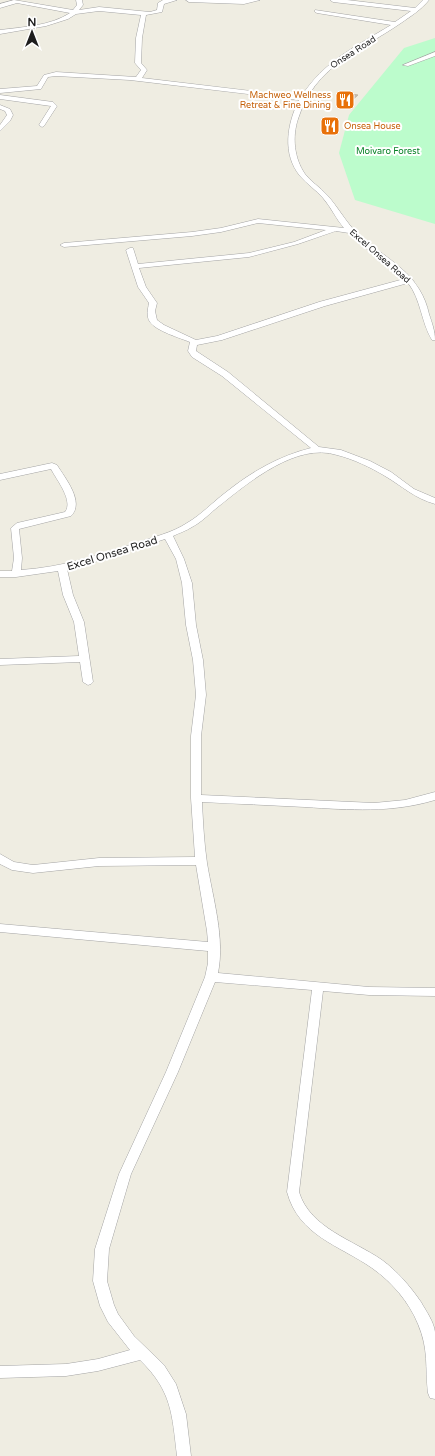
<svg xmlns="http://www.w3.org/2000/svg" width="435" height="1456" font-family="'Varela Round',sans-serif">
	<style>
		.park { fill: #bcfccc }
		.building { fill: #c4bcb2; stroke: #c1b6a4 }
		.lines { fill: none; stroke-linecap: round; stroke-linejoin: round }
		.minor-casing { stroke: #a4a4a4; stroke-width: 1 }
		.minor { fill: #fff; fill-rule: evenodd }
		.labels { text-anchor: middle; stroke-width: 4; stroke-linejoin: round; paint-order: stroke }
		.far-street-label { font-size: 9px; fill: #1d1d1d; stroke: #fff }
		.far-food-label { font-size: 9px; fill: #c56008; stroke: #fff; text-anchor: end }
		.far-park-label { font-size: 9px; fill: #068125; stroke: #fff }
		.street-label { font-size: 11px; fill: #1d1d1d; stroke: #fff }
	</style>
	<rect width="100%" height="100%" fill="#efede2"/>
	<path class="park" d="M435,38v186l-80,-24 -16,-47 10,-38 55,-67z"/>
	<path class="building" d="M344,93l14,2 -8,7 -13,-2z"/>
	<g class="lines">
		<defs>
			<path id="minor" d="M14,0l59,10 4,-5 -1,-5h6l1,5 -4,5 20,-3 51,5 7,-2 1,-7 5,-3h14l-13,4 -2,8 -16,3 -4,23 -1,25 6,7 -5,8 159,19c23,-36 54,-50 90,-72l-74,-12 -2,-1v-2l80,12 16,-11 -78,-9 -3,-2h17l68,8 8,-8h6c-8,10 -18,16 -28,23 -42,29 -86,42 -103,96 -6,18 -4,39 7,55 6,8 15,13 22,21 11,12 18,26 30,38 19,19 48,32 62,56 5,8 8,16 10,25 3,9 6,17 6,26h-3c-11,-18 -11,-41 -24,-57l-83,23 -103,34 -25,5 -1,6 32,21 91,75 22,3 29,11 21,11 23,17 21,9v6c-21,-6 -33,-18 -50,-28 -15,-9 -32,-17 -48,-21 -40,-13 -88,27 -118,51 -9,7 -17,16 -27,21 -6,4 -13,6 -19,9l11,23 8,24 4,42 7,35 3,35 -5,41v59l173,8 31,-3 30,-8v8c-43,13 -85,10 -130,7 -34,-2 -69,-3 -103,-5 1,20 2,41 5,61 6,36 18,75 11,110l151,14 66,1v8l-66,-1 -46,-4 -24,201c11,36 54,48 83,68 15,11 28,26 39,42 5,9 13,20 14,30 0,21 0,47 0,67l-5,-1 -2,-5c-3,-26 1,-43 -10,-69 -9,-22 -26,-42 -46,-56 -33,-23 -73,-32 -85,-76l25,-202 -97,-8 -37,90 -47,102 -22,75 -2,32 7,24 4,9 16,22 30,29 12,19 10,30 5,42h-14c-5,-42 -5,-65 -37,-96l-42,11 -32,5 -66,2v-12l66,-2 32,-5 32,-9 -22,-28 -8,-16 -7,-25 2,-32 24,-75 47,-102 39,-95 3,-14v-12l-208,-19v-8l208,18 -1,-11 -11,-66 -97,1 -66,7 -21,-3 -12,-6v-10l14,8 19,3 66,-7 96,-1 -4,-59v-62l5,-41 -3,-35 -7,-35 -4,-42 -6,-24 -11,-20 -82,27 -16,3 6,26 11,27 9,60 -2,2 -3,1 -5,-3 -3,-20 -80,3v-6l79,-3 -5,-34 -11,-27 -5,-24 -42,6h-16v-6h12l2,-13 -3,-30 6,-5 48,-11c9,-11 -9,-33 -14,-43l-51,11v-6l52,-11 5,2c8,13 28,37 14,51l-52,13 3,29 -1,12c42,-3 75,-14 115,-27 17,-6 36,-10 51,-20 14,-8 26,-21 38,-30 26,-21 54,-37 86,-45l-89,-72 -30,-19 -4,-6 2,-9c-10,-4 -34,-11 -40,-20 -4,-6 -2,-13 -1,-19l-11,-16 -12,-37 4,-2h3l5,16 111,-11 45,-11 32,-12 -68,-7 -37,9 -29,4 -128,11 -4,-2 4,-2 128,-11 29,-4 37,-9 86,9c-8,-9 -13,-21 -21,-30 -7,-8 -16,-14 -23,-22 -18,-22 -13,-52 -1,-76l-169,-20 -74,-4 -8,1 -7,12 -41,4v-4l37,-3 7,-11 12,-3 80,5 5,-7 -6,-7 1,-25 5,-23 -42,-4 -23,3 -8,5 -22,7 -46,8v-4c23,-3 50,-4 70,-17l-53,-10 -17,5v-4zM336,231l13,2 13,12 42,34 -85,23 -102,34 -21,4 -32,-15 -7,-5 -2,-9 2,-8 -11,-16 -7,-19 110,-11 49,-13z
				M186,0h74l-16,4 -55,-2z
				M435,52v4l-27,10 -5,-1z
				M0,95l53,7 4,4 -13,20 -2,1 -3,-2 12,-19 -51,-7z
				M0,105l10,4 3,6 -3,6 -10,10v-6l7,-10 -2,-4 -5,-2z"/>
		</defs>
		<use href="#minor" class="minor-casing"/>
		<use href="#minor" class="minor"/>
	</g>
	<defs>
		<symbol id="restaurant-square" viewBox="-11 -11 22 22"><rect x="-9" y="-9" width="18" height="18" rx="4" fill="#e8710a" stroke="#fff"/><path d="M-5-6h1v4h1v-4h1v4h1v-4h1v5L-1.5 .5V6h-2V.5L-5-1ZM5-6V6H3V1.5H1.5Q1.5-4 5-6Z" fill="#fff"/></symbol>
	</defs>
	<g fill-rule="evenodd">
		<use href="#restaurant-square" x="334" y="89" width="22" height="22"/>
		<use href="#restaurant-square" x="319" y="115" width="22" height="22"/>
	</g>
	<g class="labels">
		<g class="far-street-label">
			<text transform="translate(353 52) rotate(-33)" y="3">Onsea Road</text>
			<text transform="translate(380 256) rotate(41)" y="3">Excel Onsea Road</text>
		</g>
		<g class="far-food-label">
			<text x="331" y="98">Machweo Wellness<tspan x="331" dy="10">Retreat &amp; Fine Dining</tspan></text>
			<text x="344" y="129" text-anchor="start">Onsea House</text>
		</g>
		<g class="far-park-label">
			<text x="388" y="154">Moivaro Forest</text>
		</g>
		<g class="street-label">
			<text transform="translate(112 553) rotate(-17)" y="4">Excel Onsea Road</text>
		</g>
	</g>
	<g transform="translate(32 32)" stroke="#ffffff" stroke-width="3" paint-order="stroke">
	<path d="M0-3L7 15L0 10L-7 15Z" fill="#1d1d1d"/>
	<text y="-6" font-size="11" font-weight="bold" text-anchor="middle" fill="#1d1d1d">N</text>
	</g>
</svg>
